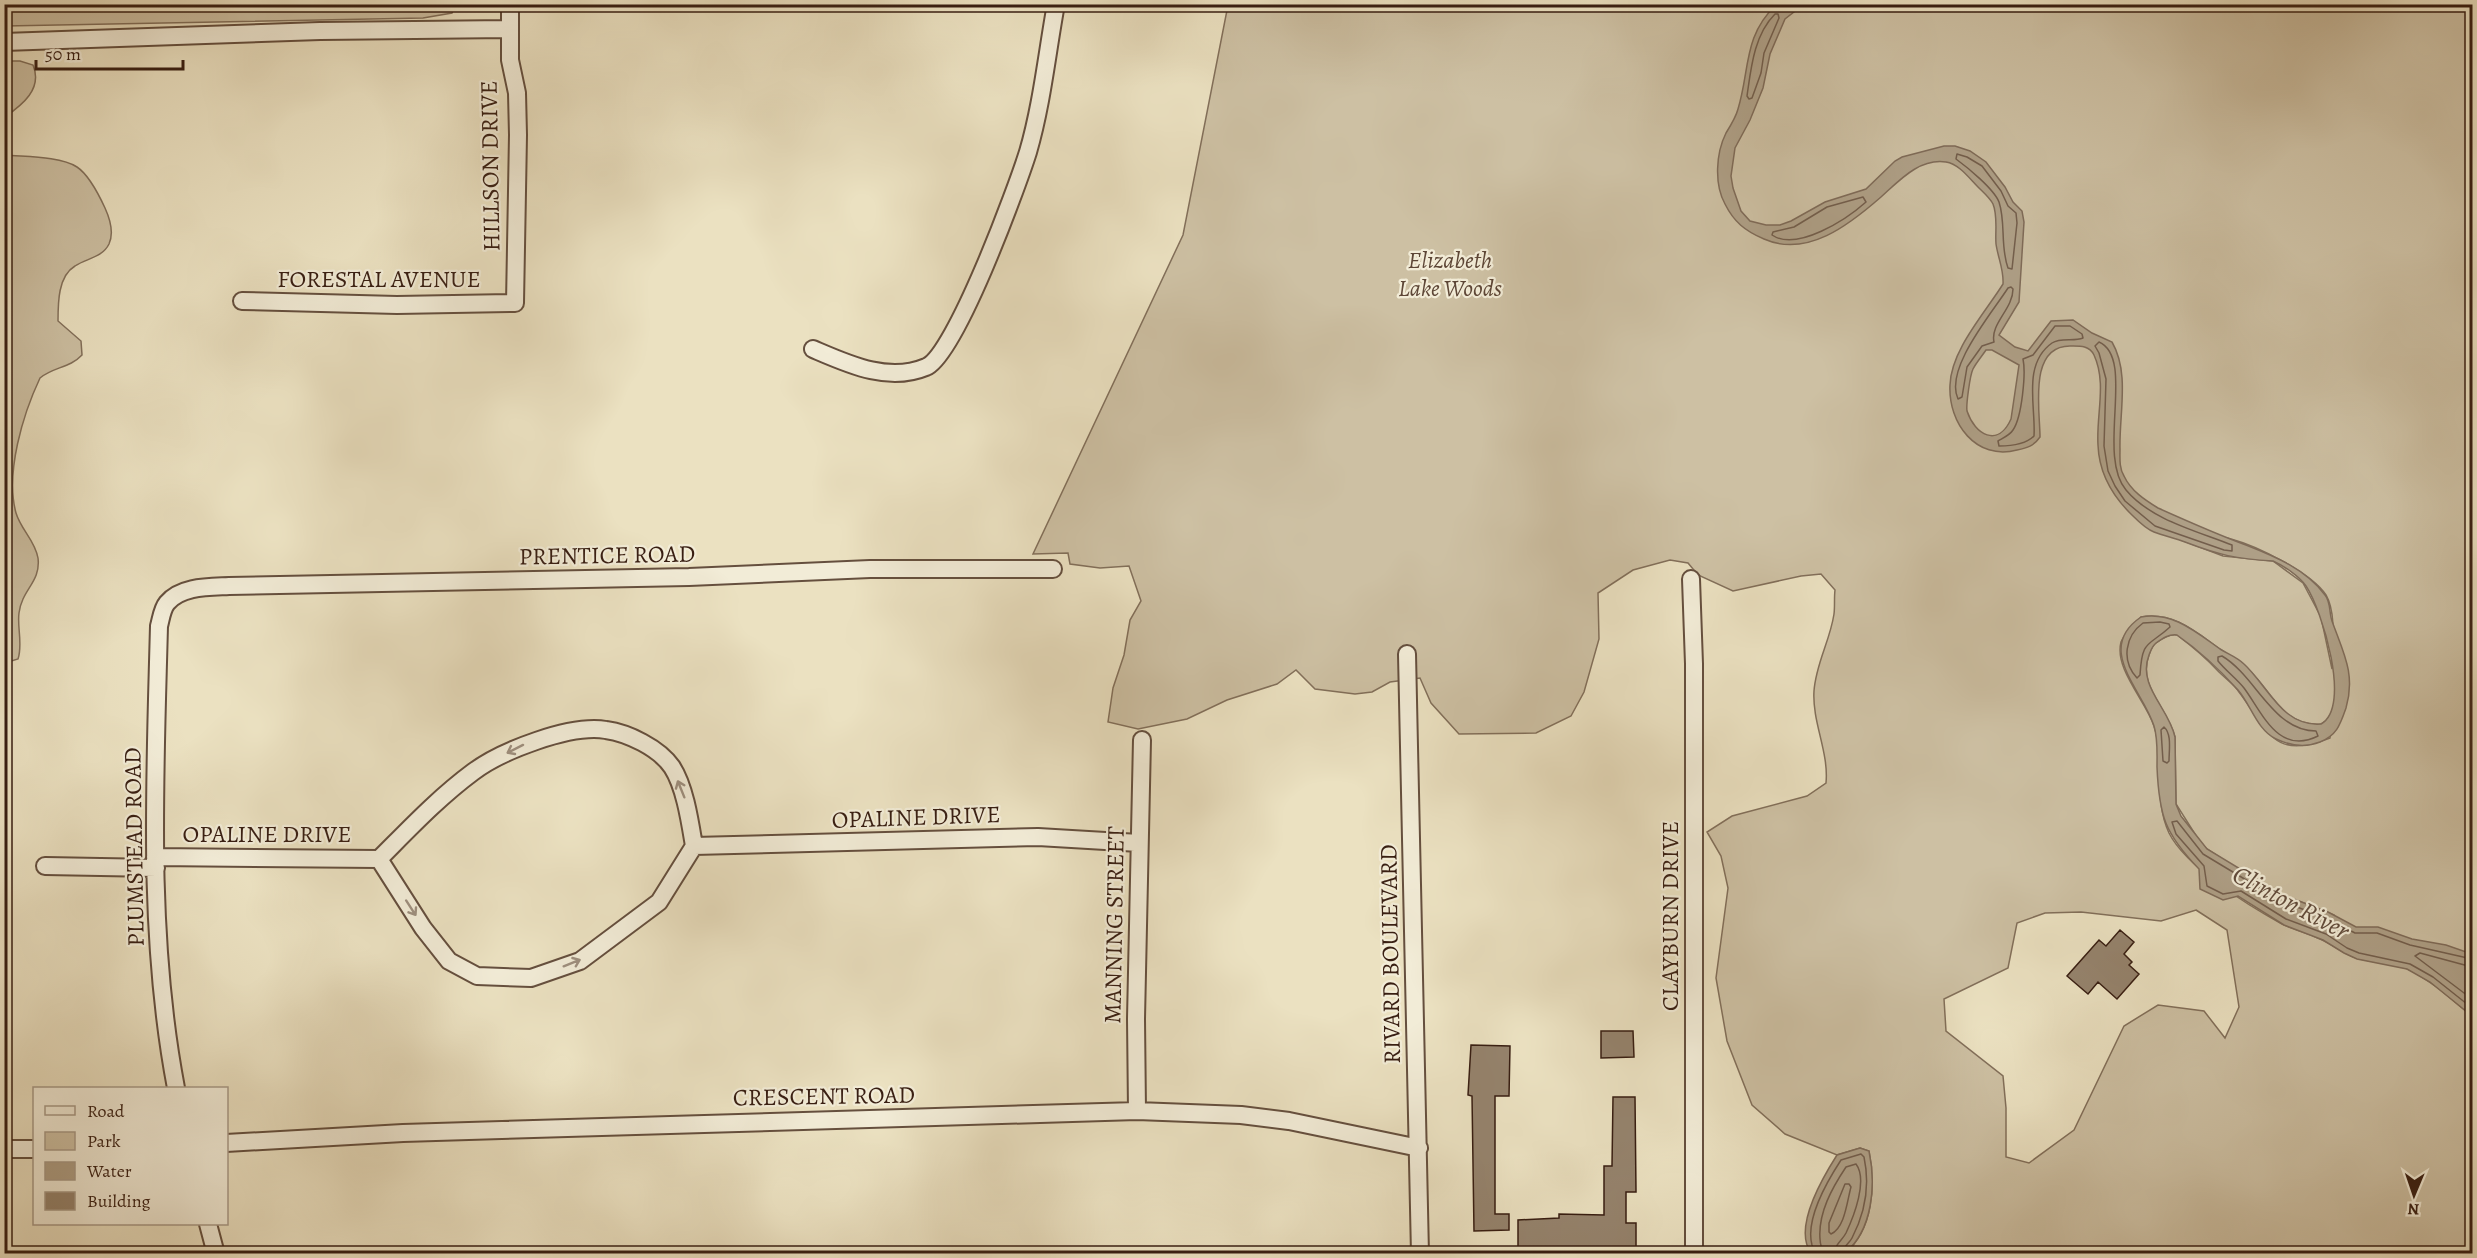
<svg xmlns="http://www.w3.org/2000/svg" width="2477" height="1258" font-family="Alegreya,serif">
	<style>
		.green { fill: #cdc0a3; stroke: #826f5a; stroke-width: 1.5; fill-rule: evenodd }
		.water { fill: #ae9f86; stroke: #7f6b58; stroke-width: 1.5; fill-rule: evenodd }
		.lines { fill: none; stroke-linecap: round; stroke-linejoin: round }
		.shore { stroke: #735e4c; stroke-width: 1.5 }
		.building { fill: #95836d; stroke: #381e12; stroke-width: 1.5 }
		.minor-casing { stroke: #654f3e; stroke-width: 20 }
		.minor { stroke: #f2ecd7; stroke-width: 16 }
		.oneway { stroke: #9e8f7e }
		.labels { text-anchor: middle; stroke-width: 4.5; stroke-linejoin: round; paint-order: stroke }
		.street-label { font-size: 24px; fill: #381e12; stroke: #f2ecd7 }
		.park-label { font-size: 24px; font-style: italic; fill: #5d4636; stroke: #f2ecd7 }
		.water-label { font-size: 26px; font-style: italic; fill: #614b3b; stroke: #f2ecd7 }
	</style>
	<rect width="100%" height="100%" fill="#ebe1c1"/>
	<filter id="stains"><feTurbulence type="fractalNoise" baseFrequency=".00333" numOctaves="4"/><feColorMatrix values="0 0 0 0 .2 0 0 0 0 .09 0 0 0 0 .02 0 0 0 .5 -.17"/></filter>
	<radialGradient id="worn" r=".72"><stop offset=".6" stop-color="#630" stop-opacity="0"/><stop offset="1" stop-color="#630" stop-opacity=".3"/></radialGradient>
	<path class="green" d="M4,5l1,-1 464,1h-13l-4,8 -29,5 -418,8z
		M1228,5h1244v963l-138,-40v-13l-51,-20 -41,-23 -35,-23 -7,-7 -24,-38 -1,-67c-7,-29 -38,-51 -26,-82 2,-5 3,-9 7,-12 7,-5 13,-9 21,-8 16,12 29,23 42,37 7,7 15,12 20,20 29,38 33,69 91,46l2,-28 -2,8 -9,6c-38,3 -48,-31 -71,-53 -9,-9 -20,-15 -30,-22 -24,-17 -48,-38 -79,-32 -6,7 -17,17 -20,25 -7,27 25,59 33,84 11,35 -1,73 15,107 17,34 80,73 113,91 12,6 26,9 38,15 13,5 23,15 36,19 17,5 38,4 54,12 23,12 42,30 62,46v237h-627c28,-23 31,-68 24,-102l-9,-3 -23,7 -52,-21 -33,-29 -25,-64 -11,-63 12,-90 -7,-32 -14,-24 25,-16 75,-20 19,-13c3,-31 -14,-61 -12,-92 2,-28 16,-50 20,-77 1,-8 0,-16 1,-24l-14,-16 -20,2 -68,15 -35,-16 -10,-12 -18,-3 -37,10 -35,23 1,46 -15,53 -13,24 -35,17 -77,1 -28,-31 -11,-25 -30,4 -18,10 -17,2 -40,-5 -19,-19 -19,14 -50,16 -40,19 -49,10 -30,-7 5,-34 11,-33 6,-35 11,-19 -12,-35 -29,2 -30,-4 -2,-11 -35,1 150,-319zM2176,538c17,0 39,-4 55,1 26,7 81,34 95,56 11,19 6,53 6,74l-11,-52 -18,-34 -30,-22 -50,-5zM2196,910l31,20 12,77 -14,31 -21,-27 -46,-6 -34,21 -50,104 -45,33 -23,-6v-49l-3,-32 -57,-45 -2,-32 64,-31 9,-45 28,-10 36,-1 80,9z
		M5,61h15l13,4c10,24 -11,40 -28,52z
		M5,155c19,2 55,1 72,12 12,8 22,28 28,41 5,11 9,25 4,36 -7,14 -22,14 -34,22 -17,10 -17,37 -17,55l23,20 1,14c-12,13 -29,12 -42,23 -17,36 -35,95 -24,135 5,17 19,27 22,45 3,24 -16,31 -19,55 -2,15 4,31 -1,46l-13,4z"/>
	<path class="water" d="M1776,5h27l-18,14 -15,35 -7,34 -13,32 -15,28 -4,28 2,12 8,23 9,10 16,4h14l11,-4 34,-19 41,-13 29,-28 7,-4 42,-11h11l15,5 16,11 19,25 8,15 9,9 2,11 -5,80 -20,33 16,12 13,4 23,-30 22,-1 19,13 20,9c18,31 7,72 8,107 0,9 -1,19 4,27 7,15 21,24 34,32 29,13 58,26 88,37 28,11 60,24 79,50 6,7 4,18 7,26 11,31 24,53 14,87 -6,17 -9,27 -26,34 -15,6 -29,4 -44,-3 -19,-9 -25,-34 -38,-49 -19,-21 -38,-39 -61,-55 -8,-1 -14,3 -21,8 -4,3 -5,7 -7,12 -12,31 20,53 26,82l1,67 5,12 26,33 76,46 45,17 28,15h22l34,12 34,6 26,9v62l-42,-34 -23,-13 -50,-10 -13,-6 -21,-13 -39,-15 -46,-29 -15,4 -23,-11 -1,-20c-34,-35 -40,-53 -42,-102 0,-13 1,-28 -3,-41 -11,-36 -60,-77 -13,-109 31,-6 55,15 79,32 8,5 17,8 24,15 24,22 38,63 77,60 31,-17 1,-114 -15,-138 -7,-10 -22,-20 -33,-25 -37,-2 -54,-6 -88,-19 -10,-4 -21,-6 -31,-10 -8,-3 -15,-10 -21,-16 -21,-20 -34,-42 -35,-71 -2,-30 9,-62 -4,-90 -5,-10 -15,-9 -24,-9 -42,0 -30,64 -30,91 -6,9 -13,11 -23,13 -41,11 -69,-27 -67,-65 1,-35 35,-72 53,-101 1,-14 -5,-26 -7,-40 -1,-12 2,-28 -3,-40 -3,-6 -10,-12 -15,-17 -9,-9 -19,-23 -32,-25 -27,-4 -47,19 -65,35 -32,28 -74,61 -117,42 -19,-8 -30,-17 -39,-35 -11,-20 -9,-51 1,-71 5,-8 10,-16 12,-24 12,-39 5,-73 38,-104zM1986,350h6l27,15 -8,54c-13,29 -36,16 -44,-8 -1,-6 3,-36 6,-42 3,-6 9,-13 13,-19z
		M1860,1148l9,3c7,33 4,79 -24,102h-34c-18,-25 12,-76 26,-98z"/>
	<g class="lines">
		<path class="shore" d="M1775,14h3l1,4 -15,35 -3,20 -9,25 -3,1 -2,-3c4,-28 7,-61 28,-82z
			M1957,154l10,3 15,9 19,25 7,15 8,7 1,10 -5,46 -4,-1c-8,-22 -2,-45 -9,-66 -5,-13 -32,-35 -43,-43z
			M1863,197l3,5c-19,17 -69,50 -94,33l1,-3 21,-5 33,-20z
			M2011,287l2,2c0,20 -23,35 -19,53l-12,4 -15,21 -5,30 -4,2c-14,-30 34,-86 50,-111z
			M2055,326h15l12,8 1,4c-9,4 -22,-1 -31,5 -30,21 -16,64 -18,93 -9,9 -23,10 -35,10l-1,-5c5,-3 12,-6 15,-11 9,-13 13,-57 10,-71l10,-4z
			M2099,342c37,16 -3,113 27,148 25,30 71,41 106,55v6l-8,-1 -69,-24 -30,-25 -10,-15 -7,-15 -4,-25 2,-67 -7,-26 -4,-7z
			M2143,623l17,-1 9,2 1,3c-22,20 -28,12 -30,48l-3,3c-16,-17 -12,-42 6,-55z
			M2222,656c34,20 51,75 94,75l2,5c-40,20 -56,-24 -74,-48 -8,-10 -18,-17 -26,-27v-4z
			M2164,727c8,7 5,23 5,34l-2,2 -4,-2 -2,-31z
			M2472,959l-62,-14 -33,-12h-22l-29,-15 -45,-17 -78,-47 -26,-33 -5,1 4,12 28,32 3,20 16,8 18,-3 45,28 40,15 21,14 12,5 51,11 23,13 39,31
			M2472,967l-52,-14 -5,3 57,43
			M1845,1184h4l2,3c-4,14 -6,41 -20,47l-2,-2v-9z
			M1815,1254c0,-4 -2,-6 -3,-9 -7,-26 16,-65 29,-85l20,-6 3,3c6,28 1,56 -12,81 -3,6 -9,8 -10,16
			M1823,1254c-1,-6 -3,-10 -3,-15 -2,-26 12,-51 26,-72l10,-3c12,16 -2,52 -10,69 -4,8 -11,10 -11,21"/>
	</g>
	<path class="building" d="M2120,930l14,12 -10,12 8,8 -3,3 10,9 -22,25 -19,-17 -10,12 -21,-18 32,-36 7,6z
		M1601,1031h32l1,26 -33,1z
		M1471,1045l39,1 -1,50h-14v118h14v16l-35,1 -2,-135 -4,-1z
		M1613,1097h22l1,95h-10v31h10v31h-33v-6l-65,-1 1,7h-21v-34l41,-2v-4l45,1v-49h8z"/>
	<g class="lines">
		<defs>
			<path id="minor" d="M4,42l316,-11 189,-2
				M242,301l155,4 118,-2 3,-168 -1,-42 -7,-33v-56
				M813,349c35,15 75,34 113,18 29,-11 91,-180 102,-215 14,-48 19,-99 28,-148
				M1691,579l3,85v590
				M1407,654l13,600
				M694,846l344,-9 101,6
				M155,857l224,2c30,-30 59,-61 94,-87 28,-21 97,-48 133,-42 22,3 53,18 66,37 13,20 18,55 22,79l-35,56 -79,59 -49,17 -54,-2 -28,-15 -26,-33 -44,-69
				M45,866l111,2
				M176,1088c-29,-152 -21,-308 -17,-462 2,-7 3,-17 8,-23 14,-17 42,-16 62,-17l460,-9 181,-8h183
				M1137,1111l-1,-92 6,-279
				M226,1143l177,-10 734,-22 104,4 48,6 130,27
				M4,1149h30
				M208,1224l8,30"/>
		</defs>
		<use href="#minor" class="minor-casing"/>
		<use href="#minor" class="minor"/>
	</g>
	<defs><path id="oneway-shaft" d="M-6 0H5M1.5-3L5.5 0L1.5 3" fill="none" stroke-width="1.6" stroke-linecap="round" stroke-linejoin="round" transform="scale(1.5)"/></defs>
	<g class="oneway">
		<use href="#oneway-shaft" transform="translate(515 749) rotate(153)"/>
		<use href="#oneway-shaft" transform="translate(681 789) rotate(-112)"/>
		<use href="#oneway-shaft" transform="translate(411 908) rotate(57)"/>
		<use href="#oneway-shaft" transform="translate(572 963) rotate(-22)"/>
	</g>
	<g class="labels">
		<g class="street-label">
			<text transform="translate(490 166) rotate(-91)" y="8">HILLSON DRIVE</text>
			<text x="379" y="287">FORESTAL AVENUE</text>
			<text transform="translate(607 555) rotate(-1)" y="8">PRENTICE ROAD</text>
			<text transform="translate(916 817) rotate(-2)" y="8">OPALINE DRIVE</text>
			<text x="267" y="842">OPALINE DRIVE</text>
			<text transform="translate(134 847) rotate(-91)" y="8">PLUMSTEAD ROAD</text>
			<text transform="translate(1670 916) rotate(-90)" y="8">CLAYBURN DRIVE</text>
			<text transform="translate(1114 925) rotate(-89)" y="8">MANNING STREET</text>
			<text transform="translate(1390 954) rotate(-91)" y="8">RIVARD BOULEVARD</text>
			<text transform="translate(824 1096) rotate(-1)" y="8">CRESCENT ROAD</text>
		</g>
		<g class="park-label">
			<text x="1450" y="268">Elizabeth<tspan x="1450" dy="28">Lake Woods</tspan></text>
		</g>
		<g class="water-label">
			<text transform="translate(2291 902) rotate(28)" y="9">Clinton River</text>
		</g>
	</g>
	<rect width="2477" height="1258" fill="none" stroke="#ebe1c1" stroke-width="24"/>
	<rect x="6" y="6" width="2465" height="1246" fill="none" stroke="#381e12" stroke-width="3"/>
	<rect x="12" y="12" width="2453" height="1234" fill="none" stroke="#381e12" stroke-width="1.5"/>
	<rect x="33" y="1087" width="195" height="138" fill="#f2ecd7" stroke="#a89a88" stroke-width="1.5"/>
	<rect x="45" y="1106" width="30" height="9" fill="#f2ecd7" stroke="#a89a88" stroke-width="1.5"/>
	<text x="87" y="1117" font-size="18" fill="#381e12">Road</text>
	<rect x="45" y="1132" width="30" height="18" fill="#cdc0a3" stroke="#a89a88" stroke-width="1.5"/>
	<text x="87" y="1147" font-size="18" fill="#381e12">Park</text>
	<rect x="45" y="1162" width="30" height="18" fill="#ae9f86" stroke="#a89a88" stroke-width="1.5"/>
	<text x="87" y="1177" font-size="18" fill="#381e12">Water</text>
	<rect x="45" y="1192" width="30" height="18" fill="#95836d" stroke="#a89a88" stroke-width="1.5"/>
	<text x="87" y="1207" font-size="18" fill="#381e12">Building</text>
	<g transform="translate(2414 1195) rotate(182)" stroke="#f2ecd7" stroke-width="4.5" paint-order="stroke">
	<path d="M0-4.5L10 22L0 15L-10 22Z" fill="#381e12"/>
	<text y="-9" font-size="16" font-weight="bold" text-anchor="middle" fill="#381e12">N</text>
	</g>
	<path d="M36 60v9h147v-9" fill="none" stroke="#381e12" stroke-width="3"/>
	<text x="45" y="60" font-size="18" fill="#381e12" stroke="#f2ecd7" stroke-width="4.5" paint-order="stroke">50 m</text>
	<rect width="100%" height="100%" filter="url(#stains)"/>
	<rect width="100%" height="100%" fill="url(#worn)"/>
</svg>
